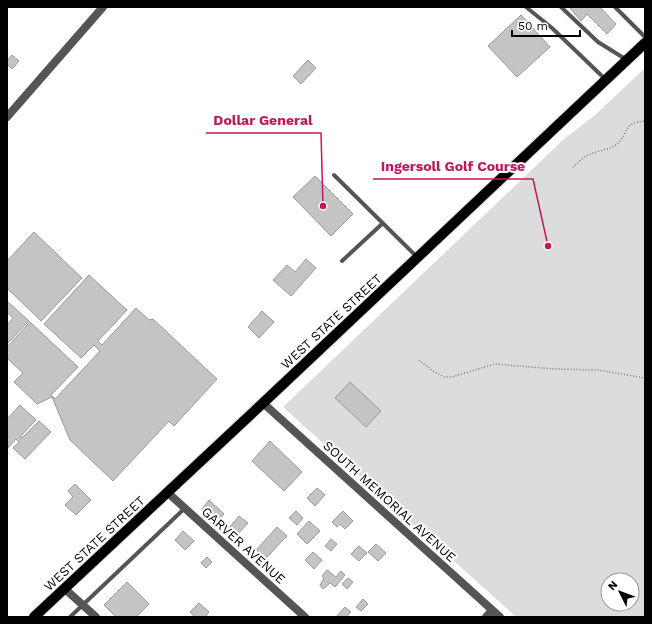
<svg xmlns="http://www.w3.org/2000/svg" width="652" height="624" font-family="'Work Sans',sans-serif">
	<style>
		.green { fill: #dcdcdc; fill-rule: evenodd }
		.building { fill: #c4c4c4; stroke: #999 }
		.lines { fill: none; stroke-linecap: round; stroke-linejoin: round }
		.primary-casing { stroke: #dbdbdb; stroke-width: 12 }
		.path { stroke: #777; stroke-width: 1.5; stroke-dasharray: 1 2; stroke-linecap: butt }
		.service { stroke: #555; stroke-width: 4 }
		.minor { stroke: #555; stroke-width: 8 }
		.primary { stroke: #000; stroke-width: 10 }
		.labels { text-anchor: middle; stroke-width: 4; stroke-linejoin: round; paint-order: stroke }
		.street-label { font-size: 13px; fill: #000; stroke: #fff }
		.leader { fill: none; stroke: #c2185b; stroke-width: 1.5 }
		.callout-dot { fill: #c2185b; stroke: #fff; stroke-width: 1.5 }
		.callout-label { font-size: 14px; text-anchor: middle; font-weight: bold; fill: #c2185b; stroke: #fff; stroke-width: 4; stroke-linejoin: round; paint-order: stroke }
	</style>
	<rect width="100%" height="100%" fill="#fff"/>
	<path class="green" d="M645,68v549h-129l-233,-210 281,-268 31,-24zM608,580h24v24h-24z"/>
	<path class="building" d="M569,7h31l16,17 -9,10 -20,-20 -6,7z
		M521,15l29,32 -33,30 -29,-31z
		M12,55l7,6 -7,8 -5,-5v-3z
		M308,60l8,8 -15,16 -8,-8z
		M315,176l38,38 -22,22 -38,-39z
		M34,232l48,46 -41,43 -34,-33v-27z
		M306,259l10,9 -25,28 -18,-16 14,-15 8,7z
		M89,275l38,35 -29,31 4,4 34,-37 13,12 4,-1 64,60 -43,47 -5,-5 -56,60 -43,-41 -18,-43 -15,7 -23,-22 9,-9 -16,-15v-11l23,-25 48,45 -27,28 4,4 45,-48 -6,-6 -13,13 -37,-34z
		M7,301l22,20 -22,23v-19l6,-7 -6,-6z
		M262,311l12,11 -15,16 -11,-11z
		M350,382l31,29 -15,16 -31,-29z
		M20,405l16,15 -16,17 2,1 17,-17 12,11 -26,27 -12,-11 6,-6 -3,-3 -9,10v-30z
		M270,441l32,31 -18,19 -32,-30z
		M75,484l16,16 -15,15 -11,-10 8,-8 -5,-6z
		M317,488l8,7 -10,11 -8,-8z
		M209,500l15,14 -7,8 -15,-13z
		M296,511l7,7 -6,7 -8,-7z
		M343,511l10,10 -8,8 -5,-5 -3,3 -5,-5z
		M239,516l9,7 -11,12 -8,-7z
		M309,521l11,10 -13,13 -10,-10z
		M277,527l10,9 -21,22 -10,-8z
		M183,531l11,10 -9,9 -10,-10z
		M331,539l6,5 -6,7 -6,-5z
		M376,544l10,9 -8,8 -10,-9z
		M359,546l8,7 -8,8 -8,-7z
		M313,552l9,8 -8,9 -9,-9z
		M207,557l5,5 -6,6 -5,-5z
		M327,570l9,7 5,-6 4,4 -10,12 -5,-4 -7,6 -3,-4 4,-7 -2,-2z
		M348,578l5,4 -6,7 -5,-5z
		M127,582l22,22 -13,13h-20l-12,-12z
		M363,599l5,5 -7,7 -5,-4z
		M199,603l10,9 -4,5h-10l-5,-5z
		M345,607l6,5 -4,4 2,1h-13z"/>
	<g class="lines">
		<defs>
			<path id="primary" d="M34,617l229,-214 382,-360"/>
		</defs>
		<use href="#primary" class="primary-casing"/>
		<path class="path" d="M573,167c5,-4 11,-11 18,-13 8,-4 19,-4 26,-10 13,-11 4,-21 28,-23
			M419,360l14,11 11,6h8l43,-13 60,5 43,1 47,8"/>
		<path class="service" d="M526,7l26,21 51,49
			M561,7l37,35 29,18
			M615,7l30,30
			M334,175l83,82
			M342,261l41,-38
			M70,617l115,-109"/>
		<path class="minor" d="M7,117l96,-110
			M263,403l237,214
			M167,492l138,125
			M65,589l31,28
			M486,617l6,-7"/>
		<use href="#primary" class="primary"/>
	</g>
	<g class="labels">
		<g class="street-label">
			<text transform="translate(331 321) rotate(-43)" y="5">WEST STATE STREET</text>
			<text transform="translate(390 501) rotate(42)" y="5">SOUTH MEMORIAL AVENUE</text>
			<text transform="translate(94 543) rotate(-43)" y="5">WEST STATE STREET</text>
			<text transform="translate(244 545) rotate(42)" y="5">GARVER AVENUE</text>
		</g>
	</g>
	<path class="leader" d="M323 206L321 133H206M548 246L533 179H373"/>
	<g class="callout-dot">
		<circle cx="323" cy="206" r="4"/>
		<circle cx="548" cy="246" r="4"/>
	</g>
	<g class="callout-label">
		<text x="263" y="125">Dollar General</text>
		<text x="453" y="171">Ingersoll Golf Course</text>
	</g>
	<rect width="652" height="624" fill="none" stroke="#000000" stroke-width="16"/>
	<g transform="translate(620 592) rotate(312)"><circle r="19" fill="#ffffff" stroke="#999999"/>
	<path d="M0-3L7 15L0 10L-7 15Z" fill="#000000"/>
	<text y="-6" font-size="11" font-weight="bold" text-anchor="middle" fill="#000000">N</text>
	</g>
	<path d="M512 30v6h68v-6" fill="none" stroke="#000000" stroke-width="2"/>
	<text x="518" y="30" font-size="12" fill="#000000" stroke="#ffffff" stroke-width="3" paint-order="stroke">50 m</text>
</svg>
